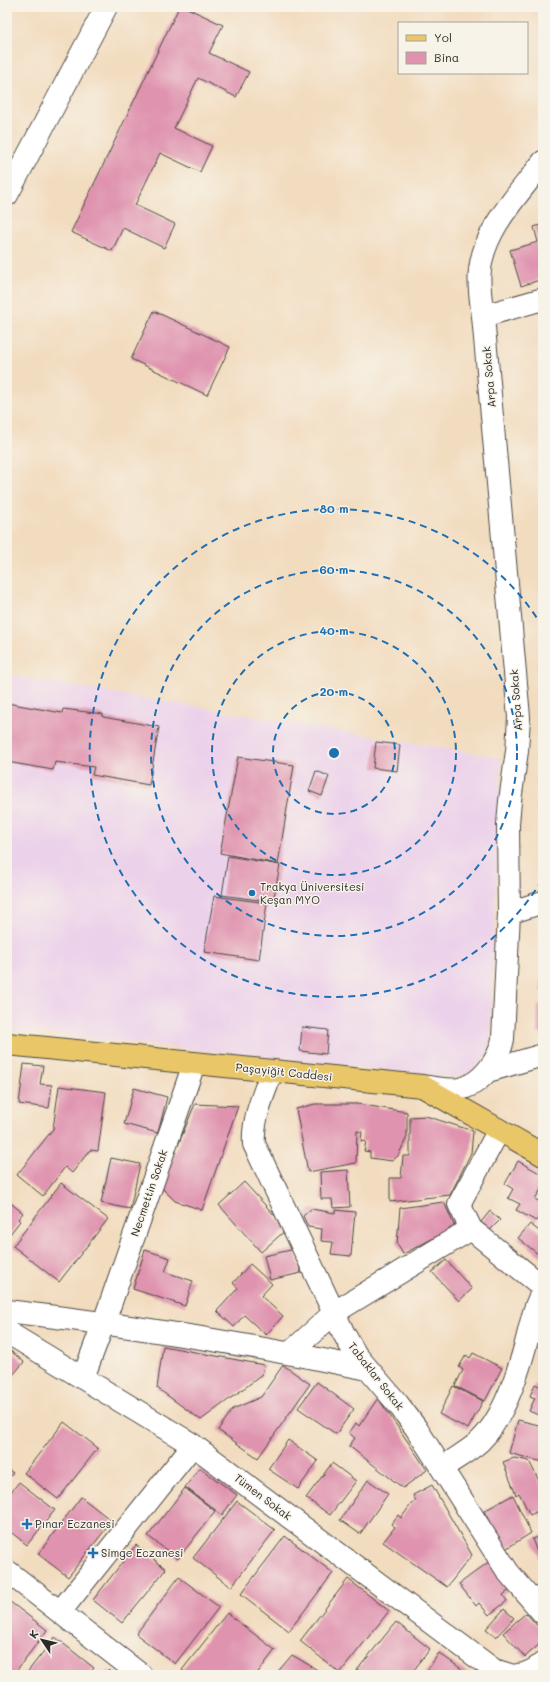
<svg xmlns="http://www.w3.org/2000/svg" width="550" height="1682" font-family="Mali,sans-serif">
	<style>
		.built { fill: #ecd1ea }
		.building { fill: #df93af }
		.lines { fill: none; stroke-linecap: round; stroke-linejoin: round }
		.minor-casing { stroke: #494641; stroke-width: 24 }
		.major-casing { stroke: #494641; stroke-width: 24 }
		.minor { stroke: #fff; stroke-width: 22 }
		.major { stroke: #e9c769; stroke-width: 22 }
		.ring { fill: none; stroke: #1f6fb2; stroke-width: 2; stroke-dasharray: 7 5 }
		.poi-dot { fill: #1f6fb2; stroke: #f7f3e8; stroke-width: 1.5 }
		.labels { text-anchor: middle; stroke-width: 3; stroke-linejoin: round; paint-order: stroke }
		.street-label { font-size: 11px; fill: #2b2b2b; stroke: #f7f3e8 }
		.poi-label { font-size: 11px; fill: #2b2b2b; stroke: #f7f3e8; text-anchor: start }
		.centre { fill: #1f6fb2; stroke: #f7f3e8; stroke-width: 2 }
		.ring-label { font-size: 12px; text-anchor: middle; font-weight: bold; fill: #1f6fb2; stroke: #f7f3e8; stroke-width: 3; stroke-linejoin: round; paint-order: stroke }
	</style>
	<rect width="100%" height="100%" fill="#f7f3e8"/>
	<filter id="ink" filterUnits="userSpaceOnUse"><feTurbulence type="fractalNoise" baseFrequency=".025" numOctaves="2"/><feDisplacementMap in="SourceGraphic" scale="8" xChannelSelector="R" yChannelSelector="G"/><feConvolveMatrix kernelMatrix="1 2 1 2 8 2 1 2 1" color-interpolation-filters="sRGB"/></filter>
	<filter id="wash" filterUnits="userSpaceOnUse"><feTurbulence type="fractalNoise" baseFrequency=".012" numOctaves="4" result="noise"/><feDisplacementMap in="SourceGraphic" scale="16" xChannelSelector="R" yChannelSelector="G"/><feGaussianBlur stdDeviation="0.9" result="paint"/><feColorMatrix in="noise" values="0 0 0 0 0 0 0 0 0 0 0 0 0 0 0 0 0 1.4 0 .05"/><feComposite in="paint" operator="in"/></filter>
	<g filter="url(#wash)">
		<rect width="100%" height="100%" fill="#f2dcbf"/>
		<path class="built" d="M7,675l494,83 -11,284 -3,11 -6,9 -8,8 -10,5 -10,2 -446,-48z"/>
		<g id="blocks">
			<path class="building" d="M179,7h6l38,18 -14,28 40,19 -13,25 -38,-19 -24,50 38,18 -12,26 -40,-19 -25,52 40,19 -11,24 -41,-20 -11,23 -41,-19z
				M543,224v55l-22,7 -11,-36 28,-8 -4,-15z
				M154,311l76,36 -23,48 -76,-36z
				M7,703l55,10 1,-4 40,5v3l56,10 -10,58 -57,-10 2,-8 -39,-5 -2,8 -46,-8z
				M376,742l24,3 -3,26 -24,-3z
				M238,757l56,8 -16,99 -58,-11z
				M316,771l13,5 -7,20 -13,-5z
				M228,856l52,9 -7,37 -51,-7z
				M214,896l53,7 -8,57 -55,-8z
				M541,947h2v44h-2z
				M538,1005h5v28h-6z
				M302,1027l26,3 -2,24 -26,-3z
				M24,1064l19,2 -3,18 12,1 -3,23 -30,-4z
				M59,1086l47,6 -8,59 -8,-1 -18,23 -7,-6 -22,29 -26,-21 36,-46z
				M134,1088l33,9 -9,36 -34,-9z
				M195,1104l43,2 -36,104 -27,-9 -14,-14z
				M315,1104h42l50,8v25l-9,19 -6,5 -22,-3v-6l-6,-1 2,-9 -5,-1 1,-9 -5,-1 -1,32 -48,9 -12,-63z
				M426,1116l47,15 -2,22 -21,42 -60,7v-24h11l2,-22h7v-39z
				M111,1158l29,6 -10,45 -29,-6z
				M518,1161l25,14v11l-8,13 8,5v4l-7,13 -20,-11 4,-6 -12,-6 5,-9 -8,-5z
				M348,1170l2,37 -17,1 -1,-9h-11l-1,-27z
				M244,1182l43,47 -26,23 -42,-47z
				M61,1183l47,36 -49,63 -46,-36z
				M7,1200l16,13 -5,6 2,2 -13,17z
				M444,1202l11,25 -52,27 -6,-10 3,-36z
				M311,1209l24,4v-3l20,2 -4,44 -20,-2 2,-12 -12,-1 1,-12 -14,-2 -5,-11z
				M490,1211l10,9 -10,10 -9,-8z
				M530,1224l13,10v24l-25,-20z
				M295,1249l6,24 -31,7 -6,-24z
				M145,1250l25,8 -5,14 28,9 -8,25 -52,-17z
				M446,1260l26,29 -13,12 -27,-29z
				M250,1264l22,20 -11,12 22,20 -17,19 -22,-20 -10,12 -17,-16 21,-23 -5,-5z
				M163,1346l101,19 -2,10 -61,45 -44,-32z
				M7,1348l17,14 -17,20z
				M473,1353l29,15 -17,33 -30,-15 8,-16 -4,-3 7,-12 4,3z
				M283,1365l27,19 -52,74 -40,-28 15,-21 28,-12z
				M543,1381v36l-14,-6 6,-13 -5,-2 5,-12 6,3z
				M317,1382l37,27 -18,25 -38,-26z
				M453,1386l30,15 -15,28 -29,-15z
				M378,1398l49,72 -24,18 -54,-42 6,-8 -6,-5 7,-10 3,3z
				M518,1420l25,6v36l-34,-9z
				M64,1422l34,26 -40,51 -34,-26z
				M288,1440l30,21 -20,28 -30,-20z
				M514,1458l15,3 14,28v31l-5,-9 -8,4 -11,-22 -3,2 -13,-33z
				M332,1463l24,18 -26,34 -24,-17z
				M200,1468l37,27 -15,20 -37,-28z
				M7,1469l6,4 -6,7z
				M368,1480l20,14 -28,40 -20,-14z
				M19,1482l36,28 -28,35 -20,-16v-32z
				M432,1485l40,70 -25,32 -64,-45 12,-15 -4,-3 7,-9 3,3 11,-15 4,-2 -3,-6z
				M185,1488l30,23 -37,48 -30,-23z
				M513,1495l18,38 -27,17 -20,-39z
				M81,1497l31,24 -44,56 -30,-23z
				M237,1501l38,29 -44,57 -38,-29z
				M543,1535v32l-11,-28z
				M285,1536l48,37 -44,58 -48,-37z
				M136,1545l30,24 -44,54 -29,-23z
				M490,1561l21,28 -8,6 4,6 -18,14 -10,-12 -3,3 -17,-22z
				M179,1577l40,30 -44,57 -39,-30z
				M348,1579l41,32 -49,62 -40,-32z
				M9,1601l38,29 -34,45h-6v-71z
				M504,1609l10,9 -18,19 -10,-8z
				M227,1613l48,37 -19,25h-68l-6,-5z
				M526,1613l17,19v9l-18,16 -22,-24z
				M396,1622l34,27 -20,26h-57z
				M55,1637l39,31 -6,7h-63z
				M439,1653l31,22h-46z
				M292,1655l34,20h-51z
				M108,1670l6,5h-10z"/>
		</g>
	</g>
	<g filter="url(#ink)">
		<use href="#blocks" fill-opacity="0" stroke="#494641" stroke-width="1"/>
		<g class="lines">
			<defs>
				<path id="minor" d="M7,195l99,-188
					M483,316c-2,-15 -5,-31 -3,-46 4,-41 39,-76 63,-108
					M509,913l34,-11
					M272,1071c-8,23 -20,48 -18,73l90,190 12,21 42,49 18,24 92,144 35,41
					M488,1071l55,-16
					M422,1086c12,2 25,5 37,3 22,-4 40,-29 44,-50l6,-126 -1,-89 2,-23 7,-50 2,-34 -36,-401 60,-17
					M499,1130l-40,74 12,25 72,58
					M7,1311c121,14 242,33 361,58
					M7,1332l186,113 301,225 16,5
					M290,1353l45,-41 136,-83
					M83,1378l21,-56 90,-258
					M443,1467c12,-8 26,-16 37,-26 22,-21 37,-65 45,-94 5,-18 8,-39 18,-56
					M7,1571l134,104
					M60,1612l133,-167
					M518,1675c10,-1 18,-6 25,-12"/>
				<path id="major" d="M7,1044l415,42 121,69"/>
			</defs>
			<use href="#minor" class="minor-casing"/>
			<use href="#major" class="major-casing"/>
			<use href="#minor" class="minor"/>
			<use href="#major" class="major"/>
		</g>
	</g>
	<g class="ring">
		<circle cx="334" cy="753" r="61"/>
		<circle cx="334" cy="753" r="122"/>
		<circle cx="334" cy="753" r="183"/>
		<path d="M542 880A244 244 0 1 1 542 626"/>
	</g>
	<g class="poi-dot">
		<circle cx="252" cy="893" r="4"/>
		<path d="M25 1518h4v4h4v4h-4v4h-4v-4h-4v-4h4z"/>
		<path d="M91 1547h4v4h4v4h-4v4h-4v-4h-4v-4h4z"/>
	</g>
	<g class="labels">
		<g class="street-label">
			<text transform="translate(489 377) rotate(-95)" y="4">Arpa Sokak</text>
			<text transform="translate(516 700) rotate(-94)" y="4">Arpa Sokak</text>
			<text transform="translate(284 1072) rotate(6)" y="4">Paşayiğit Caddesi</text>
			<text transform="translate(149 1193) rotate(-71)" y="4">Necmettin Sokak</text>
			<text transform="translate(376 1376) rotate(52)" y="4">Tabaklar Sokak</text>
			<text transform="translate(263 1497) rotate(37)" y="4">Tümen Sokak</text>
		</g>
		<g class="poi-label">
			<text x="260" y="891">Trakya Üniversitesi<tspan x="260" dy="13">Keşan MYO</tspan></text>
			<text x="35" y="1528">Pınar Eczanesi</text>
			<text x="101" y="1557">Simge Eczanesi</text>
		</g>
	</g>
	<circle cx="334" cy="753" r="6" class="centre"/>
	<g class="ring-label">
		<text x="334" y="513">80 m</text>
		<text x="334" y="574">60 m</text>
		<text x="334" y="635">40 m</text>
		<text x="334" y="696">20 m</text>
	</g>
	<rect width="550" height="1682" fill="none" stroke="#f7f3e8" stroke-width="24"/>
	<rect x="398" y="22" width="130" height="52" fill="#f7f3e8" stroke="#a5a39c"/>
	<rect x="406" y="35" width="20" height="6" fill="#e9c769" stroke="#a5a39c"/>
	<text x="434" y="42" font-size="12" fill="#2b2b2b">Yol</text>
	<rect x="406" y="52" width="20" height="12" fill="#df93af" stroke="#a5a39c"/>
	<text x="434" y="62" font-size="12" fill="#2b2b2b">Bina</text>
	<g transform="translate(42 1640) rotate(305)" stroke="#f7f3e8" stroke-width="3" paint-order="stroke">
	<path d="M0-3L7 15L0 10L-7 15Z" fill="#2b2b2b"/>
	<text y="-6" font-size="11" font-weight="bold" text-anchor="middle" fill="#2b2b2b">K</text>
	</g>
</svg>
